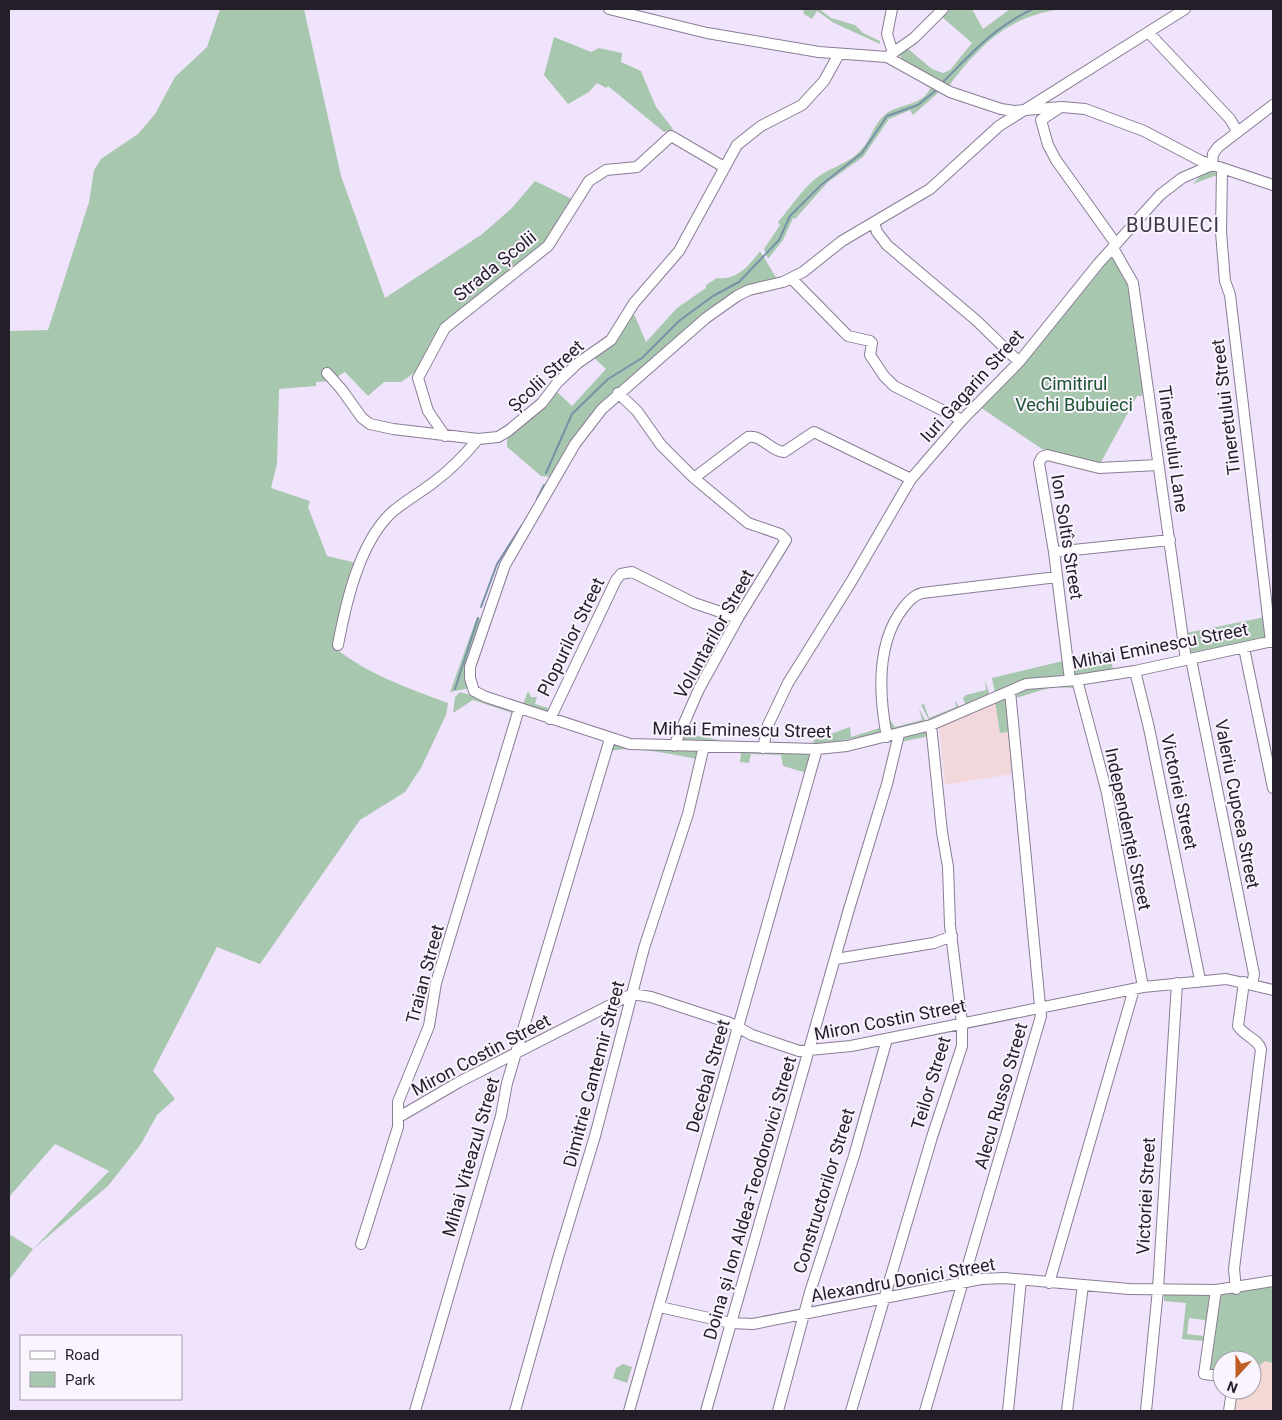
<svg xmlns="http://www.w3.org/2000/svg" width="1282" height="1420" font-family="Roboto,sans-serif">
	<style>
		.industrial { fill: #f2d7db }
		.education { fill: #f3d8d4 }
		.green { fill: #a8c7af; fill-rule: evenodd }
		.lines { fill: none; stroke-linecap: round; stroke-linejoin: round }
		.stream { stroke: #7792a7; stroke-width: 2 }
		.minor-casing { stroke: #897d94; stroke-width: 12 }
		.minor { stroke: #fff; stroke-width: 10 }
		.labels { text-anchor: middle; stroke-width: 4; stroke-linejoin: round; paint-order: stroke }
		.street-label { font-size: 18px; fill: #231e27; stroke: #f9f4fe }
		.park-label { font-size: 18px; fill: #1a552f; stroke: #f9f4fe }
		.quarter-label { font-size: 20px; letter-spacing: 1px; fill: #403649; stroke: #f9f4fe }
	</style>
	<rect width="100%" height="100%" fill="#f0e3fc"/>
	<path class="industrial" d="M995,702l5,31 8,-1 4,42 -67,11 -6,-60z"/>
	<path class="education" d="M1265,1361l8,2v48h-40l4,-21h15v-18z"/>
	<path class="green" d="M220,9h84l37,167 44,122 96,-63 30,-26 24,-28 37,18 -20,38 -109,87 -23,45 -19,13h-17l-16,14 -23,-24 -15,9 -14,1v4l-37,3 -2,75 -6,24 39,13 -2,6 19,49 30,7 -22,85c34,27 73,40 113,55l-2,12 -25,53 -16,24 -45,28 -100,144 -43,-17 -64,124 22,28 -18,16 -16,29 -33,42 -75,63 -24,31v-46l24,15 76,-78 -54,-27 -46,53v-866l39,-1 41,-128 5,-32 7,-11 37,-25 17,-20 20,-37 32,-30z
		M803,9h16l12,9 24,7 8,8 17,8v3l-46,-21 -17,-12 -5,8 -8,-5z
		M948,9h24l11,20 27,-20h52c-54,7 -82,36 -114,78 -15,-8 -43,-17 -49,-34l7,-6 26,22 11,4 7,-3 22,-27 -30,-26z
		M554,37l37,15 8,-4 23,5 -1,9 20,9 15,36 17,22 -9,3 -56,-46 -2,2 -9,-5 -8,9 -21,12 -24,-29z
		M931,86l9,5 -27,24 -3,-5 -21,9 -26,38 -35,25 -33,37 -2,-1 -10,22 -15,19 -4,-10 16,-24 -2,-3c12,-14 23,-31 37,-43 13,-11 31,-14 43,-26 13,-11 15,-30 29,-40 15,-10 37,-7 44,-27z
		M1214,170l3,5 -24,9 9,-10z
		M760,251l17,28 -38,10 -25,18 -140,132 -24,38 -9,-1 -34,-29v-9l36,-34 11,-15 18,17 34,-37 -14,-13 40,-41 3,1 11,26 31,-34 29,-20v-3l11,-7c19,3 33,-13 43,-27z
		M1111,255l19,25 15,102 -3,14h-5l-37,68 -58,-15 -62,-42 118,-138 3,1 4,-5 -2,-2z
		M477,617l5,3 -12,68 -20,4z
		M1265,617l3,20 -78,16 -4,-20z
		M1109,650l4,19 -39,6 -2,-16z
		M1063,661l2,17 -70,15 -3,-15z
		M985,680l5,16 -24,11 -3,-9 3,-3 20,-5z
		M1073,683l3,5 -24,-1 -36,11 2,-7 31,-6z
		M528,691l3,6h6l-2,7 16,5 -2,4 -26,-9z
		M460,692l32,9 20,10v2l-39,-13 -20,13 2,-16z
		M1007,698l9,76h-4l-4,-42 -8,1 -5,-31z
		M955,700l5,9 -30,13 -9,-17 3,-1 5,14 27,-11z
		M919,708l8,16 -37,7 -2,-14 7,10 27,-7z
		M850,727l1,10 29,-9 1,5 -53,10 -15,1 1,-4z
		M685,728l3,1 -1,5 37,7h-40l-1,-4z
		M926,731l4,5 -30,6 2,-5z
		M614,745l24,4 60,2v8c-20,-3 -74,-16 -90,-6z
		M711,751l99,2 2,4 -5,16 -24,-7 -2,-11 -30,-1 -2,9 -9,-1 1,-10z
		M1260,1286h13v77l-8,-2 -13,11v-12h-30v14l-15,-2 11,-76z
		M1164,1291l46,1 -5,49 -23,-2 4,-36 -22,-2zM1189,1318l16,2 -1,16 -17,-2z
		M623,1364l9,3 -5,16 -14,-5 3,-10z"/>
	<g class="lines">
		<path class="stream" d="M943,82c30,-30 51,-55 90,-73
			M546,473l26,-59 36,-35 34,-21 37,-37 34,-25 26,-14 40,-42 11,-24 31,-31 41,-32 25,-37 31,-11 17,-14
			M537,499l7,-14
			M481,607l16,-43 25,-39
			M455,689l23,-71"/>
		<defs>
			<path id="minor" d="M609,9l98,24 112,19 68,5 63,35 51,17 13,2 48,-4 23,2 59,22 57,30 72,24
				M892,9l-5,25 6,19
				M1185,9l-186,117 -69,63 -88,52 -39,31 -20,10 -34,8 -12,6 -31,22 -104,91 -27,35 -70,121 -35,102v11l4,13 12,6 144,47 187,5 30,-3 84,-21 95,-41 51,-4 58,-9 138,-30
				M1149,33l81,86 7,12
				M887,57l27,-19 29,-29
				M1059,108l-18,12 7,25 8,15 60,84
				M1222,169l-1,63 4,49 5,14 41,347
				M874,223l3,9 10,13 90,76 42,41
				M1113,248l20,35 53,377
				M791,278l57,58 22,5 2,2 -2,12 14,21 10,10 68,34
				M327,373l15,17 20,28 8,6 23,5 85,10 20,-2 10,-6 34,-28 15,-20 21,-20 33,-23 23,-37 45,-52 58,-106 24,-19 41,-21 22,-24 15,-27
				M618,393l19,18 24,34 33,33 54,-41c15,-2 22,14 36,15l30,-20 97,47
				M445,436l-17,-25 -10,-33 27,-50 103,-82 41,-65 17,-11 31,-3 34,-31 53,31
				M1054,552l116,-12
				M338,645c8,-43 21,-100 52,-131 13,-12 30,-21 44,-32 16,-12 31,-27 44,-43
				M1244,648l29,140
				M1191,659l63,315 -2,11
				M1135,671l14,57 51,252
				M1070,680l-16,-128 -15,-89 3,-6 5,-2 52,13 59,-3
				M1077,680l30,113 36,194
				M550,719l66,-139 5,-6 11,-2 62,31 44,15
				M887,737c-8,-41 -11,-95 17,-130 5,-6 10,-12 18,-14l135,-16
				M674,746l25,-57 39,-71 48,-78 -6,-6 -32,-11 -54,-45
				M763,748l5,-23 20,-42 63,-101 60,-103 51,-59 57,-58 79,-98 62,-69 22,-17 30,-13 1,-11 5,-7 55,-42
				M836,959l98,-16 18,-7
				M399,1117l60,-35 173,-88 19,3 79,26 22,12 47,16 52,-5 292,-59 83,-8 47,11
				M361,1244l37,-117v-25l31,-76 7,-43 83,-274
				M1049,1283l85,-294
				M1236,1289l-2,-20 27,-220c-4,-11 -17,-13 -23,-23l6,-44
				M1216,1290l-12,84 18,2
				M660,1307l71,16 22,1 228,-45 23,-1 125,11 87,1 57,-9
				M415,1411l86,-295 6,-33 103,-344
				M515,1411l43,-153 37,-122 49,-188 44,-134 16,-68
				M629,1411l188,-662
				M706,1411l143,-502 38,-125 12,-50
				M778,1411l32,-119 44,-136 33,-117
				M851,1411l81,-274 30,-91v-23l-12,-98 -2,-58 -6,-35 -11,-107
				M925,1411l116,-395 -31,-325
				M1008,1411l13,-131
				M1067,1411l16,-126
				M1146,1411l12,-122 19,-306
				M1229,1411l3,-21"/>
		</defs>
		<use href="#minor" class="minor-casing"/>
		<use href="#minor" class="minor"/>
	</g>
	<g class="labels">
		<g class="street-label">
			<text transform="translate(495 266) rotate(-39)" y="6">Strada Școlii</text>
			<text transform="translate(546 376) rotate(-43)" y="6">Școlii Street</text>
			<text transform="translate(972 386) rotate(-48)" y="6">Iuri Gagarin Street</text>
			<text transform="translate(1226 407) rotate(-97)" y="6">Tineretului Street</text>
			<text transform="translate(1173 449) rotate(82)" y="6">Tineretului Lane</text>
			<text transform="translate(1067 537) rotate(81)" y="6">Ion Soltîs Street</text>
			<text transform="translate(714 634) rotate(-61)" y="6">Voluntarilor Street</text>
			<text transform="translate(571 637) rotate(-64)" y="6">Plopurilor Street</text>
			<text transform="translate(1160 646) rotate(-11)" y="6">Mihai Eminescu Street</text>
			<text transform="translate(742 730) rotate(1)" y="6">Mihai Eminescu Street</text>
			<text transform="translate(1179 792) rotate(78)" y="6">Victoriei Street</text>
			<text transform="translate(1237 804) rotate(79)" y="6">Valeriu Cupcea Street</text>
			<text transform="translate(1128 829) rotate(78)" y="6">Independenței Street</text>
			<text transform="translate(425 974) rotate(-75)" y="6">Traian Street</text>
			<text transform="translate(890 1020) rotate(-11)" y="6">Miron Costin Street</text>
			<text transform="translate(481 1055) rotate(-28)" y="6">Miron Costin Street</text>
			<text transform="translate(594 1074) rotate(-75)" y="6">Dimitrie Cantemir Street</text>
			<text transform="translate(708 1076) rotate(-74)" y="6">Decebal Street</text>
			<text transform="translate(931 1083) rotate(-73)" y="6">Teilor Street</text>
			<text transform="translate(1001 1096) rotate(-74)" y="6">Alecu Russo Street</text>
			<text transform="translate(471 1157) rotate(-74)" y="6">Mihai Viteazul Street</text>
			<text transform="translate(824 1191) rotate(-73)" y="6">Constructorilor Street</text>
			<text transform="translate(1146 1196) rotate(-87)" y="6">Victoriei Street</text>
			<text transform="translate(750 1198) rotate(-74)" y="6">Doina și Ion Aldea-Teodorovici Street</text>
			<text transform="translate(903 1280) rotate(-10)" y="6">Alexandru Donici Street</text>
		</g>
		<g class="park-label">
			<text x="1074" y="390">Cimitirul<tspan x="1074" dy="21">Vechi Bubuieci</tspan></text>
		</g>
		<g class="quarter-label">
			<text x="1173" y="232">BUBUIECI</text>
		</g>
	</g>
	<rect width="1282" height="1420" fill="none" stroke="#231e27" stroke-width="20"/>
	<rect x="20" y="1335" width="162" height="65" fill="#f9f4fe" stroke="#a39ea8"/>
	<rect x="30" y="1351" width="25" height="8" fill="#ffffff" stroke="#a39ea8"/>
	<text x="65" y="1360" font-size="15" fill="#231e27">Road</text>
	<rect x="30" y="1372" width="25" height="15" fill="#a8c7af" stroke="#a39ea8"/>
	<text x="65" y="1385" font-size="15" fill="#231e27">Park</text>
	<g transform="translate(1237 1375) rotate(201)"><circle r="24" fill="#f9f4fe" stroke="#a39ea8"/>
	<path d="M0-4L9 19L0 12L-9 19Z" fill="#bf5c23"/>
	<text y="-8" font-size="14" font-weight="bold" text-anchor="middle" fill="#231e27">N</text>
	</g>
</svg>
